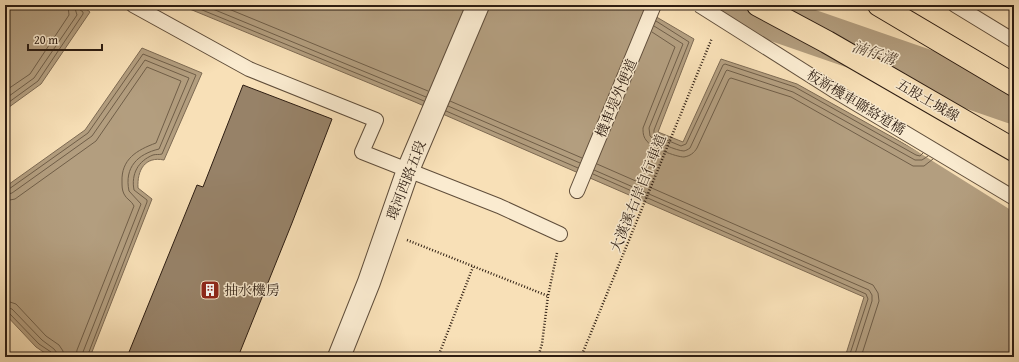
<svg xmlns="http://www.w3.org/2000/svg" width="1019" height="362" font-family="'Gentium Book Plus','Noto Serif TC',serif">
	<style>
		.water { fill: #b39e7f; stroke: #7d6a53 }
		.pier { fill: #f8e0b7 }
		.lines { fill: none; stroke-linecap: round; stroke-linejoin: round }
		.shore { stroke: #705e48; stroke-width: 1 }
		.river { stroke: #b39e7f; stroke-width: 44 }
		.building { fill: #978268; stroke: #2d1d12 }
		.service-casing { stroke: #604e3b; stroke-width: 16 }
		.tertiary-casing { stroke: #604e3b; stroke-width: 24 }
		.trunk-casing { stroke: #2d1d12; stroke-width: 24 }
		.path { stroke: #2d1d12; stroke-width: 2.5; stroke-dasharray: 1 2; stroke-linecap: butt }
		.service { stroke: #faebd0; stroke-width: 14 }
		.tertiary { stroke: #faebd0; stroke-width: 22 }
		.trunk { stroke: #f8e0b7; stroke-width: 22 }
		.service-bridge-casing { stroke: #604e3b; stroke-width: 16; stroke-linecap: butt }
		.service-bridge { stroke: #faebd0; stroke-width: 14 }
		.labels { text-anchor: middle; stroke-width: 3; stroke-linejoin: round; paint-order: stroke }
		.street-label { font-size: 14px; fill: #2d1d12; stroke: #faebd0 }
		.poi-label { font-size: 14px; fill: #2d1d12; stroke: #faebd0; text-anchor: start }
		.water-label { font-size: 15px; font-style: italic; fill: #5c4a38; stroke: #faebd0 }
	</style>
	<rect width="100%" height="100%" fill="#f8e0b7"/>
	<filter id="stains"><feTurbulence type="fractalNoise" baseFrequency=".005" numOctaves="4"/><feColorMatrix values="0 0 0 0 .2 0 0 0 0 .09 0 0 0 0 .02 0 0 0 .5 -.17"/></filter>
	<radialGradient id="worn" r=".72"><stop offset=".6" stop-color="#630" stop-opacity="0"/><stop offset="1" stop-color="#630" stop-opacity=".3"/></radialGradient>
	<path class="water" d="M5,5h76l9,7 -49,72 -36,26z
		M180,5h456l58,34 -36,93 25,10 38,-83 76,25 122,68 6,-6 56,-111 10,-30h23v352h-169l19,-60 -449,-195z
		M142,48l60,25 -38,87c-19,-4 -27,10 -26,28l14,11 -62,158h-39l-15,-10 -31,-33v-127l80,-57z"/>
	<path class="pier" d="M989,5h14l11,7v200l-150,-94 55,32 5,-5 56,-111z"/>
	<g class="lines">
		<path class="shore" d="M190,5l234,96
			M203,5l223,92
			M219,5l209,86
			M656,21l33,21 -35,88v4l3,2 24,10 5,-2 37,-79 2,-1 70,23 121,68 4,1 3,-3
			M654,26l29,18 -34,84 1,8c4,5 27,15 34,15 3,-1 3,-1 6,-3l36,-77 1,-1 66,22 122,68h7l6,-4
			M652,32l23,15 -32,81c0,4 0,8 3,12 4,7 30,17 38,17 6,-1 10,-4 13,-9l32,-69 2,-1 60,19 122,69h11l9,-7
			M5,91l25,-17 39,-59 -1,-10
			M5,99l29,-21 43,-63 -3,-10
			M450,101l132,57
			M5,105l33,-24 45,-67v-2l-4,-3v-4
			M448,106l132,57
			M446,111l132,57
			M597,164l276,121 5,8 1,8 -18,56
			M594,170l275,120 3,5v6l-18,56
			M593,174l273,120 2,5 -19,58
			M5,190l4,-1 79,-56 55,-79 53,21 -34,79c-3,1 -6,0 -9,1 -15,6 -22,19 -19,35l13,10v2l-60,155
			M5,195l7,-2 80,-57 53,-76 44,18 -30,71c-21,5 -35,18 -30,42l12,13 -58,148 -1,5
			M5,201l10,-2 81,-58 51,-74 34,14 -25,62c-19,7 -35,16 -34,39 0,4 0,8 2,12 2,5 8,7 10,12l-57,144 -1,7
			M5,301l5,1 6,2 30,32 13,9 4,6v6
			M5,307l7,2 30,31 12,9 3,4v4
			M5,312l4,1 30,31 12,8 1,5"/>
		<path class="river" d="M734,5l280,97"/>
	</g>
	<path class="building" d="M243,85l89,34 -40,104 -54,134h-111l70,-172 6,2z"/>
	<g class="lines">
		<defs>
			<path id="service" d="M133,5l116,64 127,51 -14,32 137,54 61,28
				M955,5l59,36
				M835,91l179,107
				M577,191l77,-186"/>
			<path id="tertiary" d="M339,357l30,-75 39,-112 70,-165"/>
			<path id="trunk" d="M758,5l69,37 187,108
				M879,5l135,80"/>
		</defs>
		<use href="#service" class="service-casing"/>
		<use href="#tertiary" class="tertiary-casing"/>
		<use href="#trunk" class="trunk-casing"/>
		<path class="path" d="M407,240l141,56
			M438,357l35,-90
			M538,357l4,-13 6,-48 9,-43
			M581,357l131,-319"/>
		<use href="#service" class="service"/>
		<use href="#tertiary" class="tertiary"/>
		<use href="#trunk" class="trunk"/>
		<defs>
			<path id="service-bridge" d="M699,5l136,86"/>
		</defs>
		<use href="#service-bridge" class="service-bridge-casing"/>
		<use href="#service-bridge" class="service-bridge"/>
	</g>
	<defs>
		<symbol id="building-square" viewBox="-11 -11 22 22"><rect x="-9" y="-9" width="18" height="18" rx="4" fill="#8f2418" stroke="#faebd0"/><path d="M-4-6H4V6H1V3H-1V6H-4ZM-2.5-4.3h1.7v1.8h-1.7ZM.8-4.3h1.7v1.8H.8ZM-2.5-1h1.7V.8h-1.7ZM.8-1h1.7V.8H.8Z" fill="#fff"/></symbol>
	</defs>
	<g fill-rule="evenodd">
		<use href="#building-square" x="199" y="279" width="22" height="22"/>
	</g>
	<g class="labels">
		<g class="street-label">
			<text transform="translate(616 98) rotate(-67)" y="5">機車堤外便道</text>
			<text transform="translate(928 100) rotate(30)" y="5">五股土城線</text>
			<text transform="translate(856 102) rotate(31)" y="5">板新機車聯絡道橋</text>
			<text transform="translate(406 180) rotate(-69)" y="5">環河西路五段</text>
			<text transform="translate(638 193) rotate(-68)" y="5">大漢溪右岸自行車道</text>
		</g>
		<g class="poi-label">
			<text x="224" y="295">抽水機房</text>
		</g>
		<g class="water-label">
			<text transform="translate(874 53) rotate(19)" y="5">湳仔溝</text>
		</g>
	</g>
	<rect width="1019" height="362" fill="none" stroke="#f8e0b7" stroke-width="20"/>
	<rect x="6" y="6" width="1007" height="350" fill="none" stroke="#2d1d12" stroke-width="2"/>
	<rect x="10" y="10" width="999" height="342" fill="none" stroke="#2d1d12"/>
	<path d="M28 44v6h74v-6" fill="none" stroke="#2d1d12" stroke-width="2"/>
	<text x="34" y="44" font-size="12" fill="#2d1d12" stroke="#faebd0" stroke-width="3" paint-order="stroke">20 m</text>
	<rect width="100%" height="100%" filter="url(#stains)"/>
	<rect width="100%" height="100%" fill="url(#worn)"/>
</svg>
